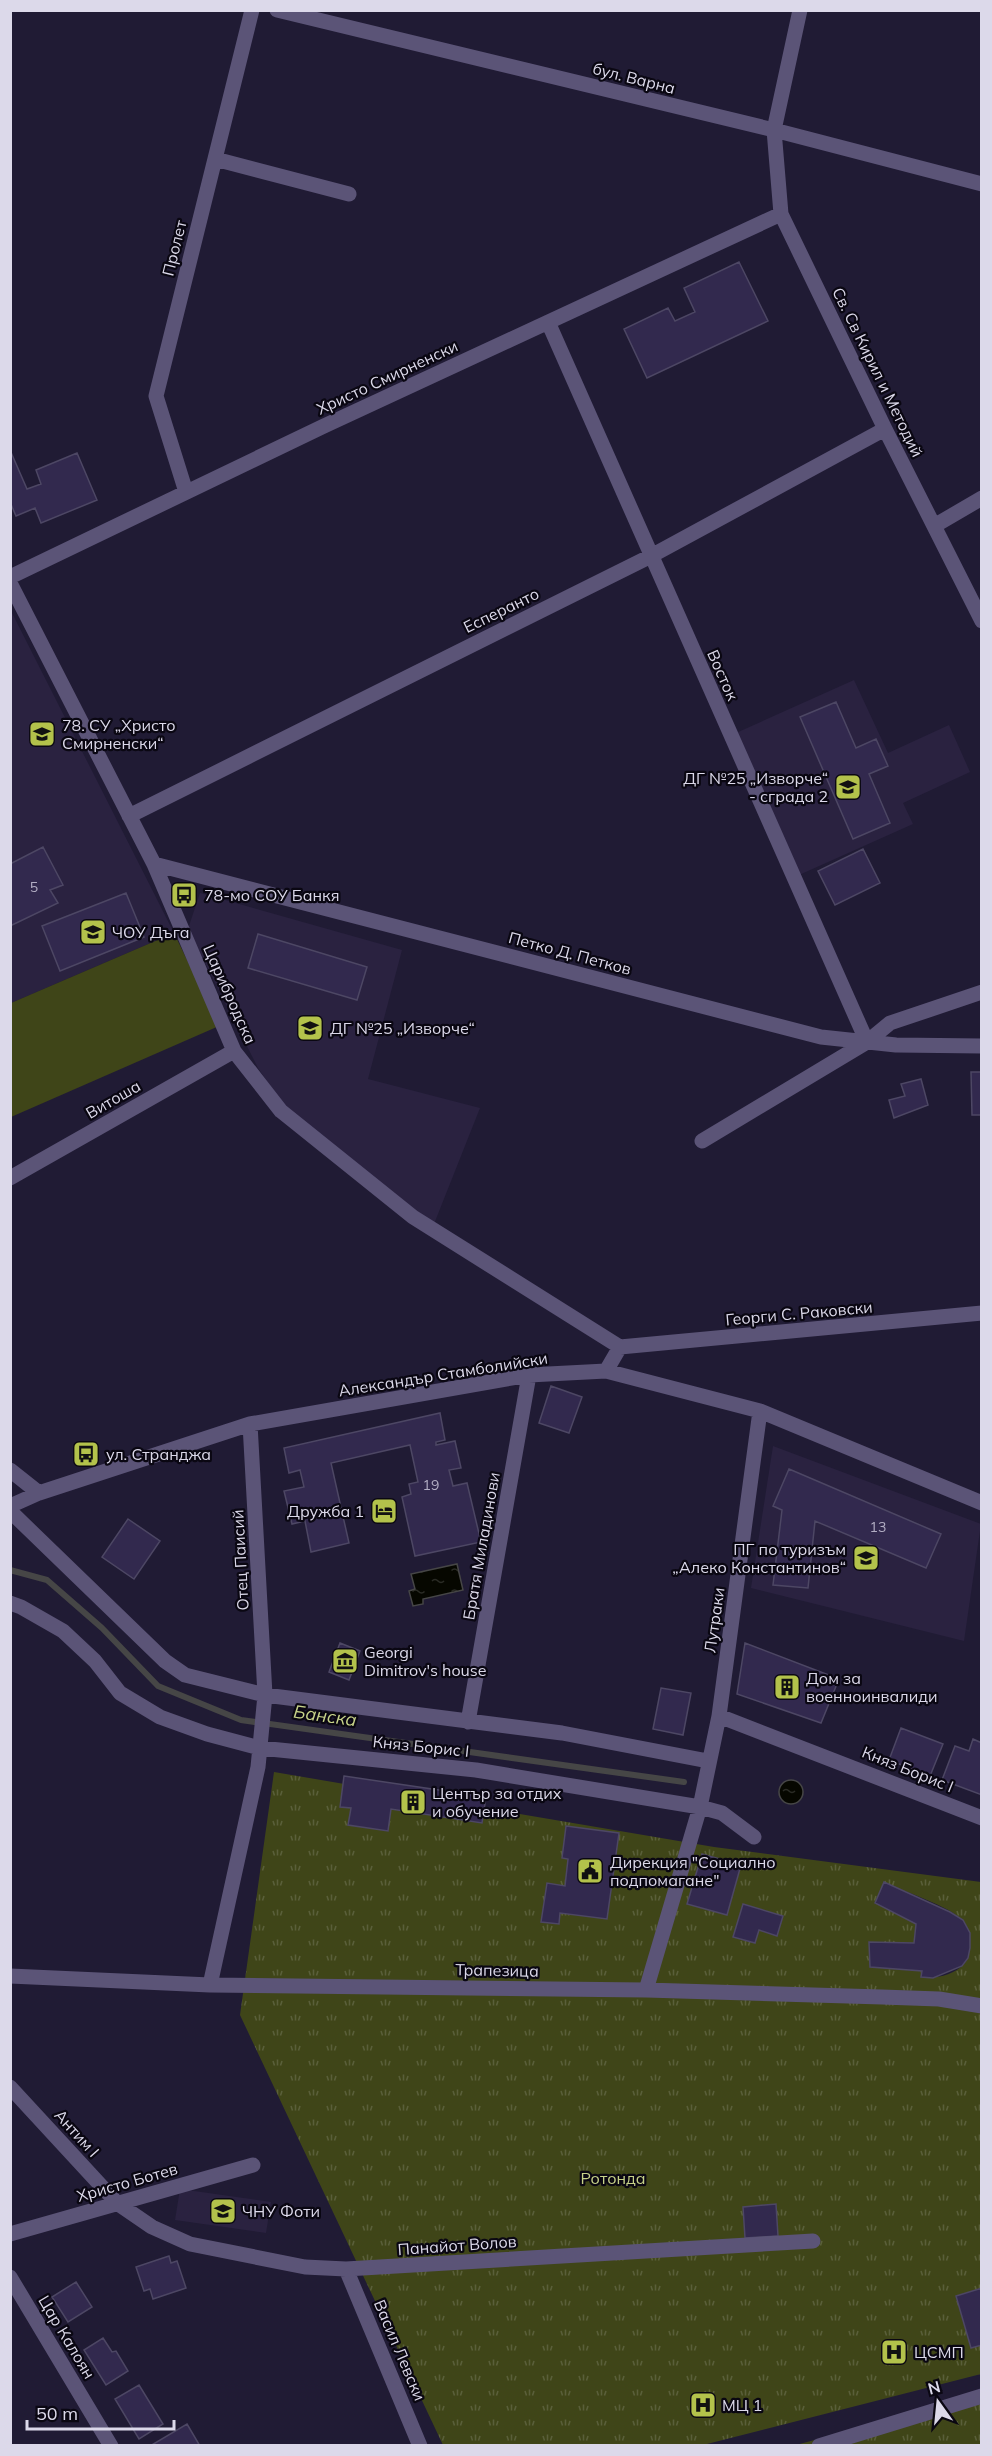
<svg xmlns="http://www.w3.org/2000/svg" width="992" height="2456" font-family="Mulish,sans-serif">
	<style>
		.built { fill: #2a2240 }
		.park { fill: url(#park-tufts); fill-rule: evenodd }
		.pitch { fill: #3f4518 }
		.water { fill: url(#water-ripples); stroke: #464646; stroke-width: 1.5 }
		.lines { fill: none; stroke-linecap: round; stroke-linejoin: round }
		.stream { stroke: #464646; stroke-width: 6 }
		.building { fill: #32294e; stroke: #4d4764; stroke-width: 1.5 }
		.minor { stroke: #5b5477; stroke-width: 15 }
		.labels { text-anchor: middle; stroke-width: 4.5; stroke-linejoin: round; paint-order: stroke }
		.number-label { font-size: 14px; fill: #b2adc3 }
		.street-label { font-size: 16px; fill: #dcd9ea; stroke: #0a0712 }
		.poi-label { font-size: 16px; fill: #dcd9ea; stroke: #0a0712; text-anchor: start }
		.park-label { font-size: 16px; fill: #c7d289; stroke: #0a0712 }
		.water-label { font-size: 18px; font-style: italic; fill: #c8d48a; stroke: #0a0712 }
	</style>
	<defs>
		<pattern id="park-tufts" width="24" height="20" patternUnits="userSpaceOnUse" patternTransform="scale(1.5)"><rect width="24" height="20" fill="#3f4518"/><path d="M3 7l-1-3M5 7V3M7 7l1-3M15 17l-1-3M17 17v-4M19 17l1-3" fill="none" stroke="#5a5f3a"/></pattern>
		<pattern id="water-ripples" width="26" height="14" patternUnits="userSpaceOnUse" patternTransform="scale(1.5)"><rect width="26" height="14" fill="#060700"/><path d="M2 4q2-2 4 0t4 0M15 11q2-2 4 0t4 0" fill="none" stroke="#2a2b25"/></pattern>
	</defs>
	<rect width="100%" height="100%" fill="#201b34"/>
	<path class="built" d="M10,609l164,324 -163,70h-1z
		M854,680l34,73 61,-28 21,47 -67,31 10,21 -114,51 -63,-142z
		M200,893l202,57 -34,129 112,29 -46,116 -141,-105 -35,-51 -70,-139z
		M773,1446l208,78 -17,117 -213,-53z
		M180,2189l91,13 -5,31 -91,-13z"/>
	<path class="park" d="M274,1772l440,75 267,35v492l-278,71h-260l-203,-430zM702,1854l39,11 -14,50 -40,-11zM884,1883c19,8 66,23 79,38 6,6 7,13 7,21 0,8 -1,16 -6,22 -10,11 -28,15 -43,13l1,-6 -52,-5 -1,-24 45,1 2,-19 -41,-21zM783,1916l-6,20 -18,-6 -5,13 -21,-6z
		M981,2395v50h-185z"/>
	<path class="pitch" d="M174,933l45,93 -208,91v-114z"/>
	<path class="water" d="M457,1564l6,26 -40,9v5l-10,2 -4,-15 6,-2 -4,-15z
		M779 1792a12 12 0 1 1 24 0a12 12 0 1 1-24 0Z"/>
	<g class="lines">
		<path class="stream" d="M10,1570l37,10 55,48 56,58 83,34 443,62"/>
	</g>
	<path class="building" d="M739,262l29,59 -121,57 -23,-49 44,-21 7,13 20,-9 -11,-24z
		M10,450l17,39 14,-5 -5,-14 41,-17 20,47 -56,23 -6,-15 -19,8 -6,-14z
		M836,702l20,46 20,-9 12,27 -19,8 21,49 -37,16 -53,-122z
		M43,847l20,38 -13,5 8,13 -48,23v-62z
		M863,849l17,34 -45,22 -17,-34z
		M126,893l18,44 -84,34 -18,-45z
		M258,934l109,33 -10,33 -109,-32z
		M971,1072h11v43h-10z
		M921,1079l7,26 -34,13 -5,-18 16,-4 -4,-12z
		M551,1386l31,11 -13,36 -30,-10z
		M440,1413l5,27 -9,2v3l19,-4 6,27 -12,2 4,16 14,-3 14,59 -66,14 -13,-59 9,-3 -2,-10 9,-2 -8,-37 -79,18 18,80 -38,9 -6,-31 -13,3 -8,-33 20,-4 -4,-17 -11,3 -5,-25z
		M789,1469l152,65 -15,34 -111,-47 -7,67 -35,-3 9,-75 -9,-4z
		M128,1519l32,22 -26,38 -32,-22z
		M340,1643l20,8 -11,29 -20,-8z
		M745,1643l94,36 -18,44 -84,-29z
		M661,1688l30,5 -8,42 -30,-6z
		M901,1728l42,16 -13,32 -41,-16z
		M973,1739l9,4v52l-40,-15 13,-34 14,5z
		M344,1776l142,21 -4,26 -91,-14 -3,22 -40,-6 3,-17 -11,-1z
		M566,1826l53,7 -12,86 -47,-6 -1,11 -18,-2 6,-39 18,3 3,-27 -6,-1z
		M702,1854l39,11 -14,50 -40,-11z
		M884,1882l66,30 13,8 7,13v15l-2,10 -6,8 -29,12 -12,-1 1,-6 -52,-4 -1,-25 45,1 2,-19 -41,-21z
		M743,1904l40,12 -6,20 -18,-6 -4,13 -22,-6z
		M776,2204l2,32 -33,2 -2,-31z
		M169,2256l2,7 6,-2 9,27 -33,11 -3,-10 -6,2 -8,-24z
		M76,2282l16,25 -24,15 -16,-25z
		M982,2288v57l-11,3 -15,-52z
		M103,2338l9,14 4,-1 12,20 -22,14 -22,-35z
		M139,2385l24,39 -24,15 -24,-40z
		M187,2424l13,22h-50z"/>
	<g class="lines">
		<path class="minor" d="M277,10l497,120 208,54
			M800,10l-26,120 7,84 104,215 97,192
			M215,159l134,35
			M548,322l319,720
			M186,492l-30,-96 96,-386
			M934,526l48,-28
			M10,577l314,-151 457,-212
			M10,583l144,281 80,187 47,60 132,106 207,130 -14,24
			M129,816l522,-260 234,-127
			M154,864l667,173 75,8 86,1
			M702,1141l165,-99 23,-19 92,-31
			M10,1178l224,-127
			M620,1347l362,-34
			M10,1470l29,23
			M10,1506l29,-13 211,-69 279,-49 77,-4 154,40 222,92
			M10,1511l155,150 20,14 80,20 297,38 146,28
			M10,1603l11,4 42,24 32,30 25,32 40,24 47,17 53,14 216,22 224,37 22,6 32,24
			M719,1716l263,102
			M468,1722l61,-347
			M10,1976l200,9 436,5 236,7 57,2 43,7
			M210,1985l48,-218 7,-72 -15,-271
			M646,1990l54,-183 19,-91 41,-305
			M10,2087l107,116 35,24 38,17 115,23 41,2 467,-28
			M10,2234l243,-69
			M346,2269l74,177
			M10,2277l101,169
			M819,2446l163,-50"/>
	</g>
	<defs>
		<symbol id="school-square" viewBox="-11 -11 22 22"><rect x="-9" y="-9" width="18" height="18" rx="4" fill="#b3c24b" stroke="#0a0712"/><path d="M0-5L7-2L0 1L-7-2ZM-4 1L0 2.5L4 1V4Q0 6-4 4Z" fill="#111"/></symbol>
		<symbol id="bus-square" viewBox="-11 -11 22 22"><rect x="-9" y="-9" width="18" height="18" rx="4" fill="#b3c24b" stroke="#0a0712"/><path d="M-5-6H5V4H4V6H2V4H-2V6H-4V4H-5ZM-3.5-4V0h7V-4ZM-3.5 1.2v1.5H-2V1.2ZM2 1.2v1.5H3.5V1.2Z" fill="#111"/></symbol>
		<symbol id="hotel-square" viewBox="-11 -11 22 22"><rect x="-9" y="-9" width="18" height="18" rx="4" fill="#b3c24b" stroke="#0a0712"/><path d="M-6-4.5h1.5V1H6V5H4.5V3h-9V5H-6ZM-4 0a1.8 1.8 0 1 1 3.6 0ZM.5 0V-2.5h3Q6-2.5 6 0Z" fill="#111"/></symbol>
		<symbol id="museum-square" viewBox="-11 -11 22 22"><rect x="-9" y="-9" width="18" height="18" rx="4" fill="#b3c24b" stroke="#0a0712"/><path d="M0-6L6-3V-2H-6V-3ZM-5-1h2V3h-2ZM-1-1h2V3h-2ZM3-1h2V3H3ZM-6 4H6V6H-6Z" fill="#111"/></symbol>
		<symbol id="building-square" viewBox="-11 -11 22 22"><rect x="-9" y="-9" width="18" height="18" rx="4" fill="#b3c24b" stroke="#0a0712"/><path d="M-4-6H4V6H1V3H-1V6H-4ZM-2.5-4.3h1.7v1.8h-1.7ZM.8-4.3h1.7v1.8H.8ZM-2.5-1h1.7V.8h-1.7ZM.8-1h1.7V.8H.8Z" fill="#111"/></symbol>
		<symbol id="civic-square" viewBox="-11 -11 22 22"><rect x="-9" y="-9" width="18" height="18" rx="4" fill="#b3c24b" stroke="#0a0712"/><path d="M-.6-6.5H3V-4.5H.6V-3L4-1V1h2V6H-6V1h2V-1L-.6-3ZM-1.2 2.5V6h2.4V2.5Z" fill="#111"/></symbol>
		<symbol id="hospital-square" viewBox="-11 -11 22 22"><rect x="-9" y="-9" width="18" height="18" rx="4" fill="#b3c24b" stroke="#0a0712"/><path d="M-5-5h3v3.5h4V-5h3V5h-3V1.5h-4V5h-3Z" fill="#111"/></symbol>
	</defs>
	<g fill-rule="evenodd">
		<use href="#school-square" x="27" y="719" width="30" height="30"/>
		<use href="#school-square" x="833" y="772" width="30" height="30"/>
		<use href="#bus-square" x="169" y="880" width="30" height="30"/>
		<use href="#school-square" x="78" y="917" width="30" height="30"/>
		<use href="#school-square" x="295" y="1013" width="30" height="30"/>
		<use href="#bus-square" x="71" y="1439" width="30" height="30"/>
		<use href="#hotel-square" x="369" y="1496" width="30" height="30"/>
		<use href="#school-square" x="851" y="1543" width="30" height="30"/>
		<use href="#museum-square" x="330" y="1646" width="30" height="30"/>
		<use href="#building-square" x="772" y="1672" width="30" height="30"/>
		<use href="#building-square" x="398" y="1787" width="30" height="30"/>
		<use href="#civic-square" x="575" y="1856" width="30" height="30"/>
		<use href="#school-square" x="208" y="2196" width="30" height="30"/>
		<use href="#hospital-square" x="879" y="2337" width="30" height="30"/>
		<use href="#hospital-square" x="688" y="2390" width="30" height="30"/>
	</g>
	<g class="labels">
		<g class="number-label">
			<text x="34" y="892">5</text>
			<text x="431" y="1490">19</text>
			<text x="878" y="1532">13</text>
		</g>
		<g class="street-label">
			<text transform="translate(634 78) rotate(14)" y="6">бул. Варна</text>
			<text transform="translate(174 248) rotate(-76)" y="6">Пролет</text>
			<text transform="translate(878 372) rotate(64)" y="6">Св. Св Кирил и Методий</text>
			<text transform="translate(387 377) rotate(-25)" y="6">Христо Смирненски</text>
			<text transform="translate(501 610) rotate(-26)" y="6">Есперанто</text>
			<text transform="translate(723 675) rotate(66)" y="6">Восток</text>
			<text transform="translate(570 953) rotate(15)" y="6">Петко Д. Петков</text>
			<text transform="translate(230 994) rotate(66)" y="6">Царибродска</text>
			<text transform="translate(113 1099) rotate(-30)" y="6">Витоша</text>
			<text transform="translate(799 1313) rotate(-5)" y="6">Георги С. Раковски</text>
			<text transform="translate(443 1374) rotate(-9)" y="6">Александър Стамболийски</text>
			<text transform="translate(481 1546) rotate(-80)" y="6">Братя Миладинови</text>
			<text transform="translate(240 1560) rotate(-93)" y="6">Отец Паисий</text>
			<text transform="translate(714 1620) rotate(-82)" y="6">Лутраки</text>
			<text transform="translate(421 1746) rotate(6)" y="6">Княз Борис I</text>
			<text transform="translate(908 1769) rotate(22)" y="6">Княз Борис I</text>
			<text transform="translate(497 1970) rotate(1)" y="6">Трапезица</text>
			<text transform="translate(77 2133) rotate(48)" y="6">Антим I</text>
			<text transform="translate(127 2182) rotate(-16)" y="6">Христо Ботев</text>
			<text transform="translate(457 2245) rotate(-4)" y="6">Панайот Волов</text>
			<text transform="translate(67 2337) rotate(59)" y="6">Цар Калоян</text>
			<text transform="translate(400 2350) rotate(67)" y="6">Васил Левски</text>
		</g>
		<g class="poi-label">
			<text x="62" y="731">78. СУ „Христо<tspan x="62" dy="18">Смирненски“</tspan></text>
			<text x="828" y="784" text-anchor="end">ДГ №25 „Изворче“<tspan x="828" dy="18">- сграда 2</tspan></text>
			<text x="204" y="901">78-мо СОУ Банкя</text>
			<text x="112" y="938">ЧОУ Дъга</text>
			<text x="330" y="1034">ДГ №25 „Изворче“</text>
			<text x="106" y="1460">ул. Странджа</text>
			<text x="364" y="1517" text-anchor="end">Дружба 1</text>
			<text x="846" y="1555" text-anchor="end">ПГ по туризъм<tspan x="846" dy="18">„Алеко Константинов“</tspan></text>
			<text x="364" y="1658">Georgi<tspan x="364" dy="18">Dimitrov's house</tspan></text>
			<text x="806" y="1684">Дом за<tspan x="806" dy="18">военноинвалиди</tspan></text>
			<text x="432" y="1799">Център за отдих<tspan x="432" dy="18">и обучение</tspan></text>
			<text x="610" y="1868">Дирекция "Социално<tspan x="610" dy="18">подпомагане"</tspan></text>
			<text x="242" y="2217">ЧНУ Фоти</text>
			<text x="914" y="2358">ЦСМП</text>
			<text x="722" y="2411">МЦ 1</text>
		</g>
		<g class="park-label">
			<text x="613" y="2184">Ротонда</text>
		</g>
		<g class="water-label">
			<text transform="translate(325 1716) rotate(8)" y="6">Банска</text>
		</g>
	</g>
	<rect width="992" height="2456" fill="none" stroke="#dcd9ea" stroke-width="24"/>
	<g transform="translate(938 2402) rotate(345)" stroke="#0a0712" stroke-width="4.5" paint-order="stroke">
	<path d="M0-4.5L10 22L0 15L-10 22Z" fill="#dcd9ea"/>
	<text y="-9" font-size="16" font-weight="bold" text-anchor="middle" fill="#dcd9ea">N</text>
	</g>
	<path d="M27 2420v9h147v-9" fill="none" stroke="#dcd9ea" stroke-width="3"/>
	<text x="36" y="2420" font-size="18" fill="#dcd9ea" stroke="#0a0712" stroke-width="4.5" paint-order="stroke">50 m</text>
</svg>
